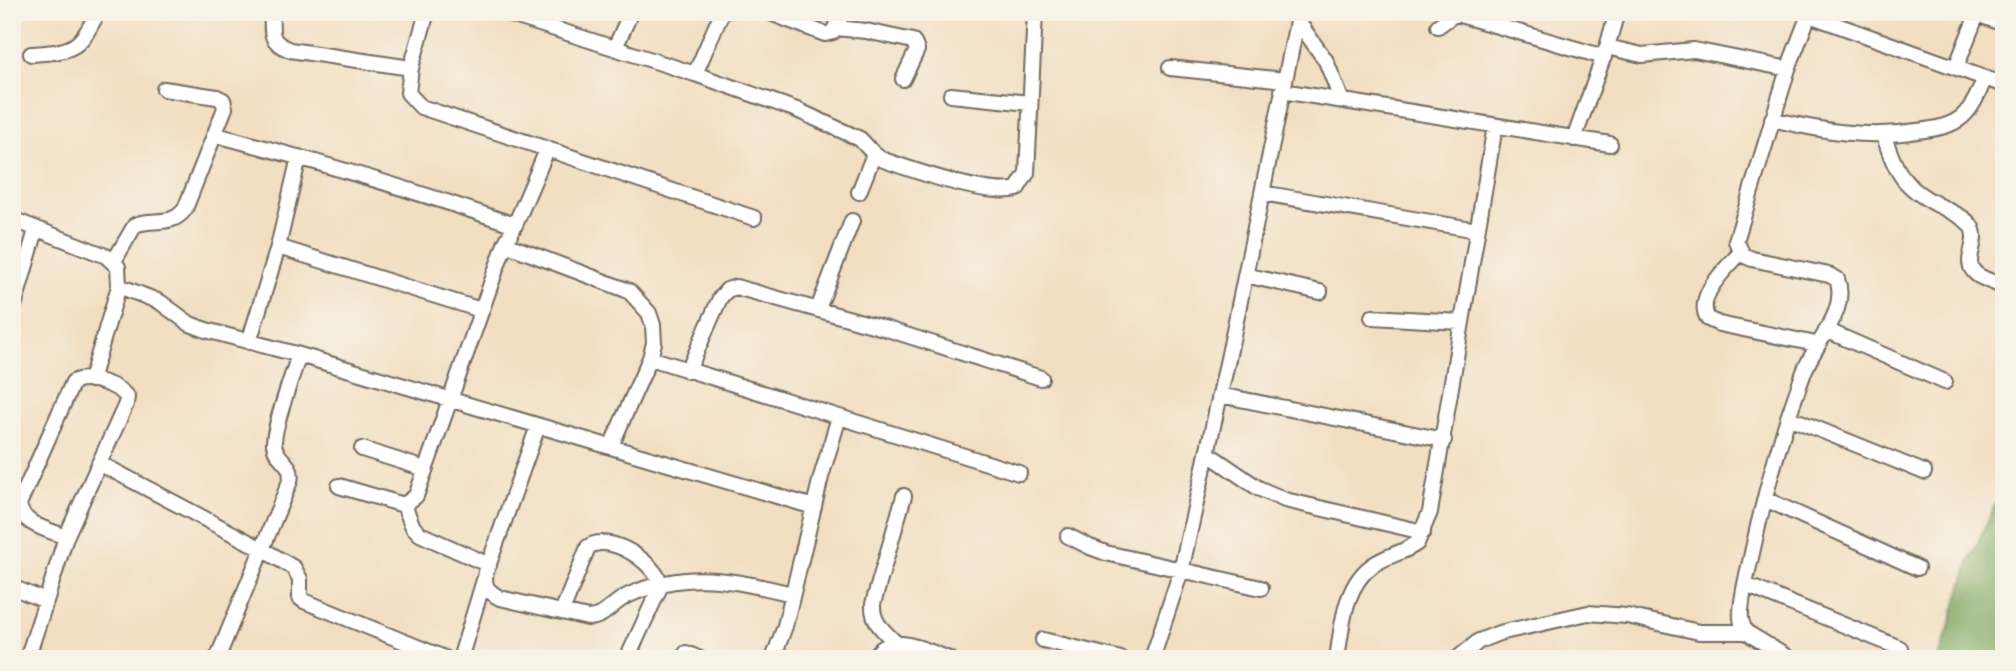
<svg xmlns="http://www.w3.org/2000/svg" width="2016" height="671" font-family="'Old Standard TT',serif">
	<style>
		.forest { fill: #7ea65d; stroke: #546844; stroke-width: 2 }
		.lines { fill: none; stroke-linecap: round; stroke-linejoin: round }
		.minor-casing { stroke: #716a60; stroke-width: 18 }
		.minor { stroke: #fff; stroke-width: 14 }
	</style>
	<rect width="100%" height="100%" fill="#f7f3e8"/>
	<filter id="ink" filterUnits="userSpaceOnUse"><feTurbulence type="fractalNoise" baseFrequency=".0143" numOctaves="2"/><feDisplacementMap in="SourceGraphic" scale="14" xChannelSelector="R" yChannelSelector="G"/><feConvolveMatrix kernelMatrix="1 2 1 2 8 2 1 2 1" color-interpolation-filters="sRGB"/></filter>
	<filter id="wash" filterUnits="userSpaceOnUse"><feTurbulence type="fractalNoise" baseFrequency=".00686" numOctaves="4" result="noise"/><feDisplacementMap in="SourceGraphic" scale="28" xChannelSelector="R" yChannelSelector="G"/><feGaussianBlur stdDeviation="1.57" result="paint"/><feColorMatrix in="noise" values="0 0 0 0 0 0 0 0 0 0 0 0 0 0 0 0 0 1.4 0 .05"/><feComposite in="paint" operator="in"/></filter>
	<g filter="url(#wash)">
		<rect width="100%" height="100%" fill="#f2dec1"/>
		<path class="forest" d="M2004,485v174h-65l32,-101z"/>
	</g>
	<g filter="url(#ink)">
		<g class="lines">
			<defs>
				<path id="minor" d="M272,12c0,21 -4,29 18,38l121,18
					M427,12l-16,56 -3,25 13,14 333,111
					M502,12l193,62 102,36 63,29 14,15 7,5c31,11 107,38 136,30l10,-16 8,-161
					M768,12l57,22 8,-2 10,-20
					M1977,14l27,10
					M1809,15l195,70
					M1297,20l29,41 16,40
					M1438,26l15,-11h7l144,42
					M836,28l30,3 47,10 4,9 -14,29
					M1607,47l35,8 52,-5 94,19
					M615,48l16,-36
					M31,54c42,-3 47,-3 67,-42
					M1956,67l22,-55
					M1170,68l115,12
					M695,74l27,-62
					M1282,91l328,53
					M951,95l79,8
					M1772,119c50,12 95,20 145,12 16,-2 34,-4 46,-15 11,-10 16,-25 22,-38
					M216,135c101,26 200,56 299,90
					M1884,136c13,40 21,53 60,72 9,5 21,9 27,18 11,17 -13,37 8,50 7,4 17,7 25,11
					M1574,139l33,-92 10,-35
					M859,192l15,-38
					M1262,193l215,37
					M12,219l94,37 12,11 1,19 41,16 30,22 16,6 90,24 518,153
					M505,244l124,47 20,22 4,12 1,18 -4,15 -39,88
					M278,247l203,63
					M1741,252c-14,16 -47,44 -33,67l11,5 97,20
					M114,261l21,-36c18,-8 36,3 50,-16l40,-101 -2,-8 -6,-3 -53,-8
					M1245,275l75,17
					M818,309l34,-88
					M12,313l24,-83
					M1372,317l89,5
					M1826,330l119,52
					M249,342l29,-95 21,-90
					M650,358l369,115
					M688,371l32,-73 7,-8 9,-3 151,42 154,49
					M91,380l28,-94
					M1220,395l224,45
					M1788,417l136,55
					M538,426l-52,146c-3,14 1,19 14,26l88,20c19,-1 24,-16 41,-23 58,-26 104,-15 163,-1
					M362,449l63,20
					M1207,453l51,35 27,12 138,32
					M99,463l163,86 32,19 6,11v19l4,3 143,58
					M339,486l65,19 12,-9 89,-252 10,-19 32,-75
					M1765,499l152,69
					M404,505l9,22 7,7 69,31
					M1068,536l22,11 16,6 155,35
					M1746,585l154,63
					M12,587l34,14 20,-64 60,-133 1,-7c-9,-12 -40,-23 -54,-15l-54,122c2,21 31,26 47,33
					M562,612l26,-65c21,-15 67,15 73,38l-34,74
					M1043,640l78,19
					M896,643c-12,-12 -24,-20 -23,-39l31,-108
					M686,653l14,6
					M27,659l19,-58
					M217,659l73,-178c5,-18 -15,-21 -16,-37 -1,-16 19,-71 25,-89
					M460,659l24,-79
					M773,659l12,-33 36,-149 18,-60
					M874,659c14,-30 53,-8 75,0
					M1152,659l29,-88 50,-226 68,-333
					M1337,659c5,-32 7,-74 36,-94 14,-10 31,-12 44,-22l13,-31 65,-386
					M1457,659l22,-18 20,-8 89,-20 39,3 72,16h47
					M1790,659l-44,-27c-4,-7 -6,-13 -5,-20 1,-20 7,-40 11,-59 13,-61 30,-122 52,-181 11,-30 45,-61 33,-93l-8,-4 -77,-16 -9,-4 -7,-14 52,-172 22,-57"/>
			</defs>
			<use href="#minor" class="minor-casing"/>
			<use href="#minor" class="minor"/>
		</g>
	</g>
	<rect width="2016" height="671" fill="none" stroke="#f7f3e8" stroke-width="42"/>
</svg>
